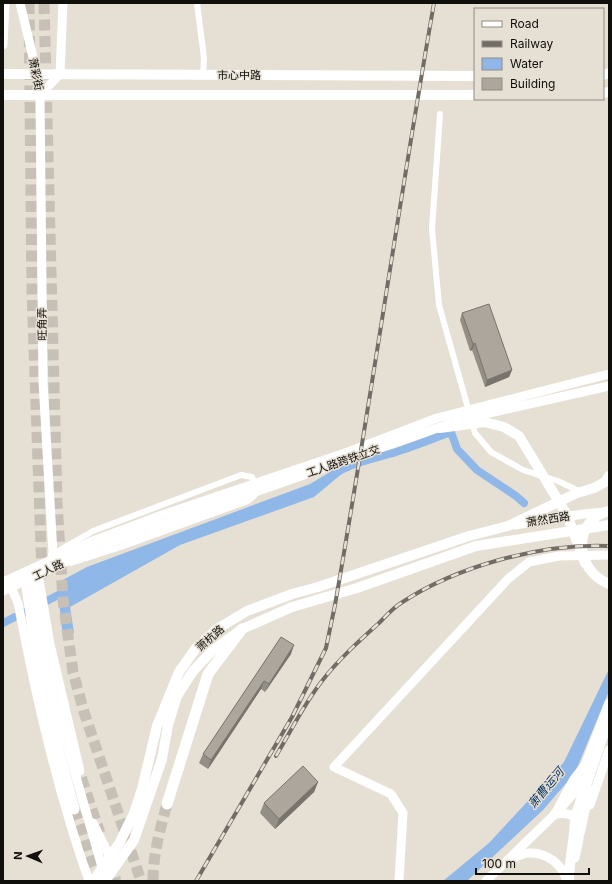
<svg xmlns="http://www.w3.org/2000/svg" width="612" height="884" font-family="Inter,'Noto Sans SC',sans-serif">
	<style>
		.water { fill: #8fb7e8 }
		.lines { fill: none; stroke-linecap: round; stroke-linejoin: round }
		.canal { stroke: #8fb7e8; stroke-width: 8 }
		.highway-tunnel { stroke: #c6c0b6; stroke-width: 11; stroke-dasharray: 11 5.5; stroke-linecap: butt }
		.street { stroke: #fff; stroke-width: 6 }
		.secondary { stroke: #fff; stroke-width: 9 }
		.primary { stroke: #fff; stroke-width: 10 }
		.highway { stroke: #fff; stroke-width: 11 }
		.rail-casing { stroke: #716d66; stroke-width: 4 }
		.rail { stroke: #e6dfd4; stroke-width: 2.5; stroke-dasharray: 8; stroke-linecap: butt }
		.wall { fill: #948f86 }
		.shaded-wall { fill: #78746d }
		.building { fill: #aca69c; stroke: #78746d }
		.labels { text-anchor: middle; stroke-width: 3; stroke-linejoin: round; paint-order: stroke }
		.street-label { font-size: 11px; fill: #110f0b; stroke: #e6dfd4 }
		.water-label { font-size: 12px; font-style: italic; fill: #0a3460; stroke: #e6dfd4 }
	</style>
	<rect width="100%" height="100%" fill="#e6dfd4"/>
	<path class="water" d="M340,466l4,6 -30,25 -134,48 -110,62 4,26 -11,4 -6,-54 30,-16 223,-83z
		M609,669v22l-34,82 -32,37 -76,71h-24l46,-38 75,-81z"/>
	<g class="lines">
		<path class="canal" d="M334,474c17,-11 36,-14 55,-20 21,-6 42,-15 62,-22l6,17 20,21 39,26 8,7
			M37,606l31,-16
			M3,623l22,-11"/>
		<path class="highway-tunnel" d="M29,3l3,288 10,283
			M44,3l13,499 6,98 10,72 11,40 57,169
			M76,762l24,71
			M74,809l17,49 11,23
			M110,862l6,19
			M153,881c0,-27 7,-51 14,-77"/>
		<path class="street" d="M197,3l7,55 -1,17
			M440,114l-8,115 7,76 36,128 16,19 32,18 35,11 23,11
			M51,555l42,-24 148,-56 11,2 3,8 -1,11 -6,5 -127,46 -50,16"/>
		<path class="secondary" d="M20,3l17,71 3,21 3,287 10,171
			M3,45l2,-42
			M40,95l20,-21 3,-71
			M515,525l68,-11 21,-2
			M38,574l12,70 30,127
			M32,577l21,120 51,177
			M3,582l87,-40 72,-27 186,-63 89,-34 172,-44
			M11,587l7,16c18,94 39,187 71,278
			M3,591l90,-42 370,-130 146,-33
			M590,805l19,-55
			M555,814c33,-5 25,22 20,44
			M93,823l19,38
			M514,858c4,-2 10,-5 15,-5 18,-1 34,12 38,28
			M399,881l4,-68 -12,-19 -57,-27 174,-188 21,-17 30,-6 50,-1
			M486,881l69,-67 19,-35 11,-14 24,-62"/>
		<path class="primary" d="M3,74l472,2
			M603,75l6,-2
			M603,93l6,-1
			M3,95h472
			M440,428l44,-6 20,5 15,9 48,79 18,48
			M609,511c-36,8 -36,59 0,73
			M555,814l19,-22 10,-15
			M580,832l9,-42
			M93,881l27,-39 14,-29 8,-24 15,-63 22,-54 17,-24 21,-19 30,-18 45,-17 26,-7 151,-51 39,-10 69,-33 17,-5 11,-6 4,-6
			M105,881l29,-41 28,-81 6,-34 9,-29 16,-25 20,-21 29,-21 50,-22 65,-19 119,-42 133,-21
			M569,881c0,-22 6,-42 6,-64l34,-98"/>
		<path class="highway" d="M26,580l10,68 12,65 26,96
			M167,804l41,-130 34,-45"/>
		<defs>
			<path id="rail" d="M276,756c15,-25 28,-52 46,-75 16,-21 37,-40 57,-58 7,-7 14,-15 22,-20 56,-37 141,-60 208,-57
				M196,881l96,-164 34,-69 9,-43c35,-200 64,-402 99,-602"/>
		</defs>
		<use href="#rail" class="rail-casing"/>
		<use href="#rail" class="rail"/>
	</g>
	<path class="wall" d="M462,313l50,57 -3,7 -24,10 -13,-37 -2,1 -10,-31z
		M281,637l10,17 -26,38 -4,-3 -53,80 -9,-6 4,-9z
		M318,782l-4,10 -39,37 -15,-16 4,-10z"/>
	<path class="shaded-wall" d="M475,343l-3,7 -2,1 3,-7z
		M512,370l-3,7 -24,10 2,-7z
		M294,645l-3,9 -26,38 4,-8z
		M264,681l-3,8 -53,80 3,-9z
		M318,782l-4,10 -39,37 4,-10z"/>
	<path class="building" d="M489,304l23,66 -25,10 -12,-37 -2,1 -11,-31z
		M281,637l13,8 -25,39 -5,-3 -53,79 -8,-6z
		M303,766l15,16 -39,37 -15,-16z"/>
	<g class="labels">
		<g class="street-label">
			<text transform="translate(36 74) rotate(78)" y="4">萧彩街</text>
			<text x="239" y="79">市心中路</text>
			<text transform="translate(42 324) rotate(-91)" y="4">旺角弄</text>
			<text transform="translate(343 461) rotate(-19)" y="4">工人路跨铁立交</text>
			<text transform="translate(548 519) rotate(-9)" y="4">萧然西路</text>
			<text transform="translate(48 570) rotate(-26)" y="4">工人路</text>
			<text transform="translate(210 638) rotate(-41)" y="4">萧杭路</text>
		</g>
		<g class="water-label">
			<text transform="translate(546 788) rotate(-50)" y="4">萧曹运河</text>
		</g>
	</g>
	<rect width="612" height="884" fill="none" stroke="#110f0b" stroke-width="8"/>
	<rect x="474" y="8" width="130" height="92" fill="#e6dfd4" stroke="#918c84"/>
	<rect x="482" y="21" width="20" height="6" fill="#ffffff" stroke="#918c84"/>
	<text x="510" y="28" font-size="12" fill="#110f0b">Road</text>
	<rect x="482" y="41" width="20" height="6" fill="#716d66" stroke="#918c84"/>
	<text x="510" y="48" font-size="12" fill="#110f0b">Railway</text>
	<rect x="482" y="58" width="20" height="12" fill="#8fb7e8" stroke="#918c84"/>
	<text x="510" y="68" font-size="12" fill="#110f0b">Water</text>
	<rect x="482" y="78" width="20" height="12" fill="#aca69c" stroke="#918c84"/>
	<text x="510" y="88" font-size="12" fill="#110f0b">Building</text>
	<g transform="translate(28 856) rotate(272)" stroke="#e6dfd4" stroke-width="3" paint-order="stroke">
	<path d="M0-3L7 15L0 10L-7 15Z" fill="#110f0b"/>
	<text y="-6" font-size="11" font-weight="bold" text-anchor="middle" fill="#110f0b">N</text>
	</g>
	<path d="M476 868v6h113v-6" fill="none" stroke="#110f0b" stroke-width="2"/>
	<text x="482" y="868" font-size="12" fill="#110f0b" stroke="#e6dfd4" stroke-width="3" paint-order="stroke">100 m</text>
</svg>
